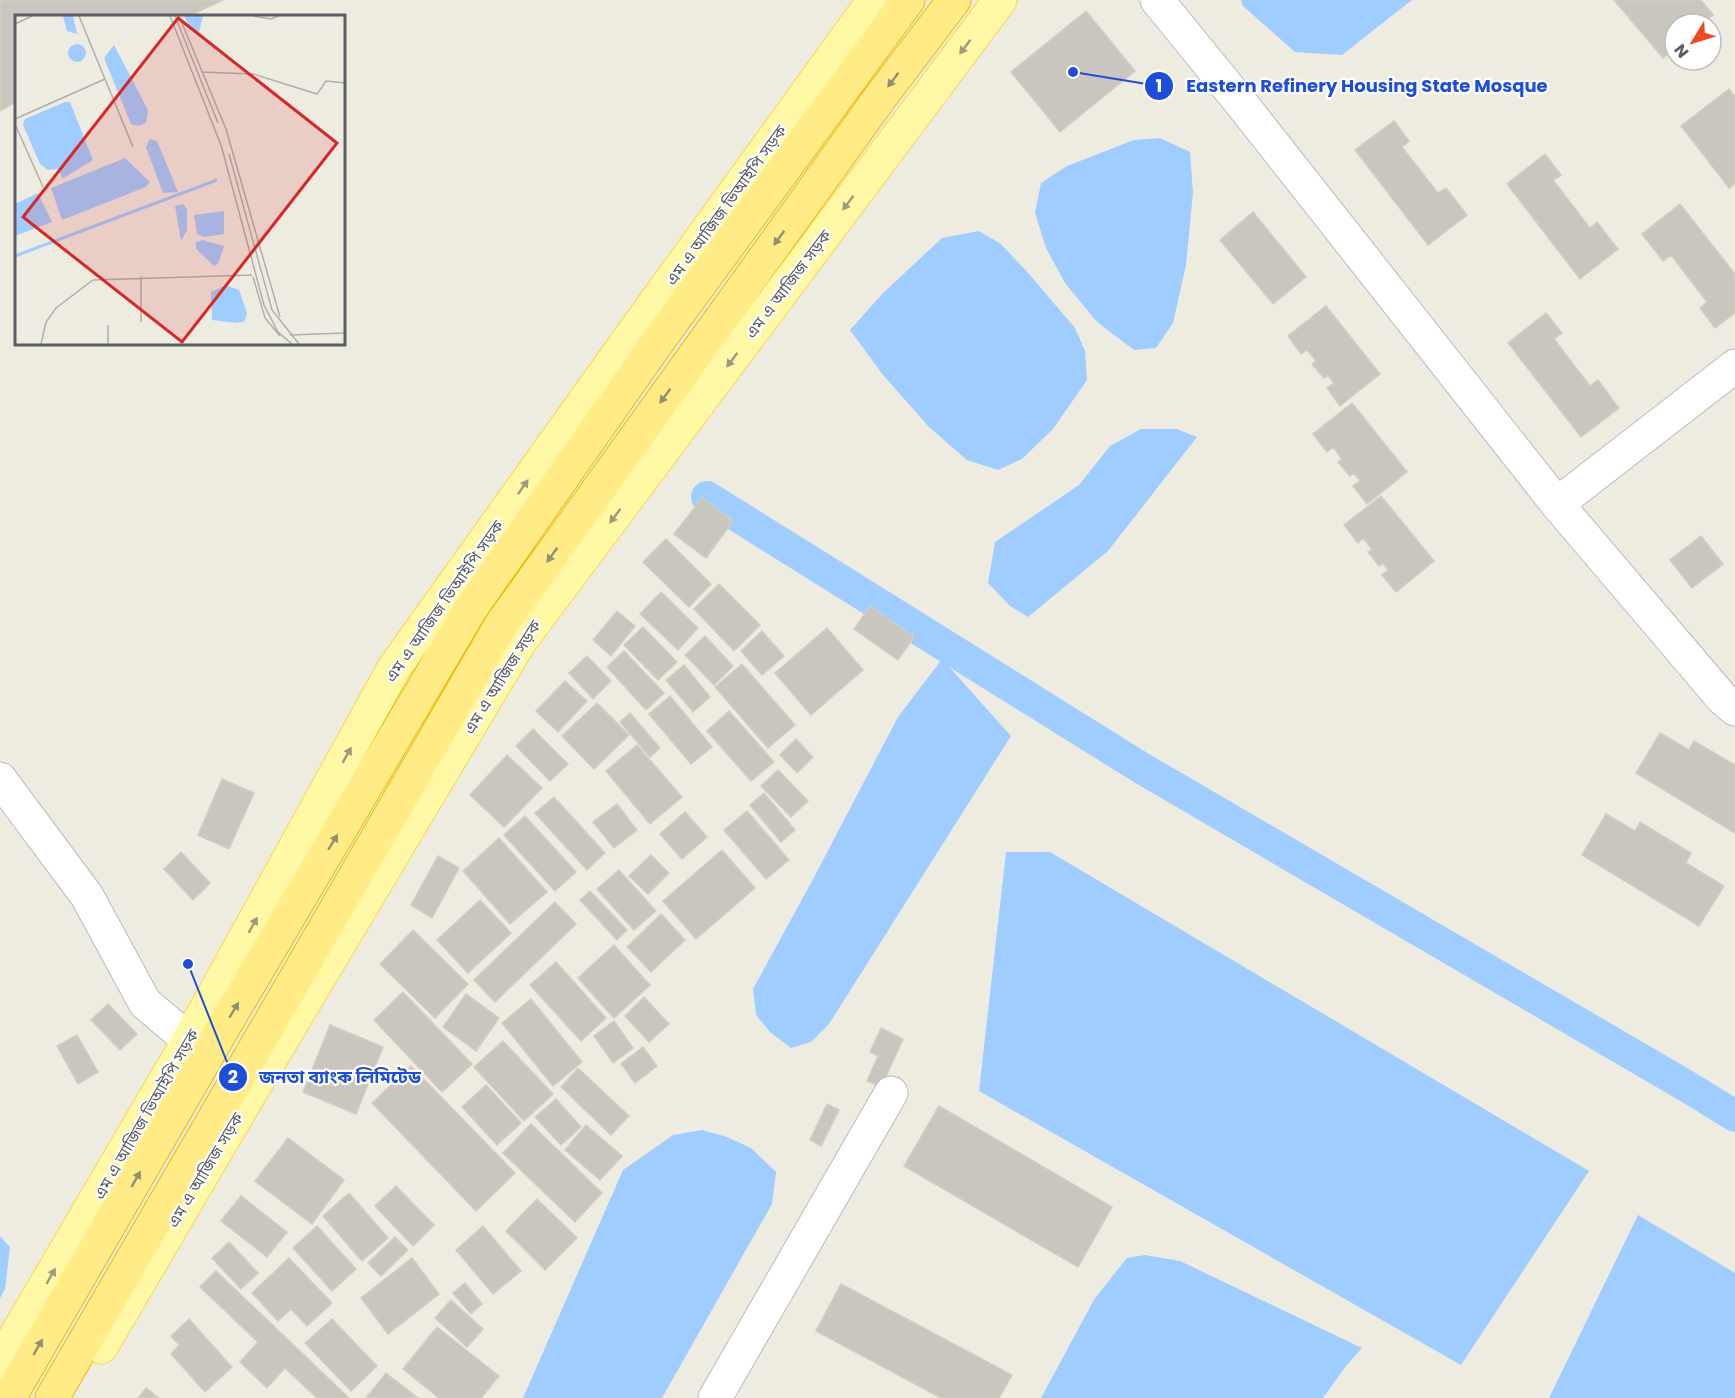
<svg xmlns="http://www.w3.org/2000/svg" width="1735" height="1398" font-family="Poppins,'Noto Sans Bengali',sans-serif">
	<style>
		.water { fill: #a0cdff }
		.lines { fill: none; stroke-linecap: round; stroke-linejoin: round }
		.canal { stroke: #a0cdff; stroke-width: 32 }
		.building { fill: #c8c6be; stroke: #d2cebf; stroke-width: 1.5 }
		.minor-casing { stroke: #b9bbc1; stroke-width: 35 }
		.major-casing { stroke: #f6d851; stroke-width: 35 }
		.highway-casing { stroke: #efba00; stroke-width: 35 }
		.minor { stroke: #fff; stroke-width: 33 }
		.major { stroke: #fff9a5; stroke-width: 33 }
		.highway { stroke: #ffec87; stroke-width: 33 }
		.oneway { fill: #9c9b7d }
		.oneway2 { fill: #948f70 }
		.labels { text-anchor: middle; stroke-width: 4.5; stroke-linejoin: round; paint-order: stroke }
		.street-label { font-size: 16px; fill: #5a5d63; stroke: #fff }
		.inset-river { fill: none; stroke: #a0cdff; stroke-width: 3 }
		.inset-road { fill: none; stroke: #afafab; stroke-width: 1.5 }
		.view { fill: #d62828; fill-opacity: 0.15; stroke: #d62828; stroke-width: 3 }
		.inset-edge { fill: none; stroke: #5a5d63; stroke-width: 3 }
		.leader { fill: none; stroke: #1d4ed8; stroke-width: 2 }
		.callout-dot { fill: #1d4ed8; stroke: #fff; stroke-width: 2 }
		.mark-label { font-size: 18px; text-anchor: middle; font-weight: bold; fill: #fff }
		.callout-label { font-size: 18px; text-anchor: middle; font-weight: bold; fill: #1d4ed8; stroke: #fff; stroke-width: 4.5; stroke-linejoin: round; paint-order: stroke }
	</style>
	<rect width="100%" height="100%" fill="#eeece1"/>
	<path class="water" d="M1241,0h171l-70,55 -47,-3 -52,-46z
		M1160,138l30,14 3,41 -7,72 -13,58 -17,25 -22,2 -37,-28 -32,-39 -19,-35 -11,-35 6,-30 26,-17 67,-26z
		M979,231l22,13 29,31 45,53 10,23 2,29 -34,49 -31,30 -24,11 -31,-10 -38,-33 -46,-52 -33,-45 33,-37 59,-55z
		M1141,429h36l20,8 -89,114 -80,66 -18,-11 -22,-23 7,-41 84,-57 31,-39z
		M942,659l69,77 -182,288 -18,18 -20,6 -20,-15 -15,-18 -3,-26 58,-106 87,-166z
		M1006,852h44l539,319 -128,194 -482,-274z
		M702,1130l25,7 24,11 25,24 -4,32 -110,194h-139l100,-228 50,-35z
		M1638,1215l97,58v125h-186z
		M0,1236l10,11 -5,42 -5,9z
		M1145,1255l35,6 182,87 -16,18 -23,32h-282l54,-100 32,-40z"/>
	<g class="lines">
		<path class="canal" d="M707,497l436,272 545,318 47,29"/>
	</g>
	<path class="building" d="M0,0h223l-34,16h-173v86l-16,9z
		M1614,0h87l12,15 -10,9h-28v24l-12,10z
		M1086,11l49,60 -75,61 -49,-60z
		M1729,89l6,8v86l-6,5 -48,-62z
		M1394,121l15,20 -7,6 36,46 8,-5 21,27 -39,30 -73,-95z
		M1545,154l16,21 -8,5 37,48 7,-6 21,27 -38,30 -73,-95z
		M1680,204l55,70v39l-20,15 -15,-20 7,-6 -36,-47 -8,6 -21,-27z
		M1253,212l53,65 -33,27 -53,-64z
		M1326,306l54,68 -40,32 -13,-18 7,-5 -6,-8 -4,3 -12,-14 4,-3 -9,-11 -6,4 -13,-18z
		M1546,313l16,20 -8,6 36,47 8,-6 21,28 -38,29 -73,-94z
		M1352,403l55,69 -40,32 -14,-18 7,-5 -6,-8 -4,3 -12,-14 4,-3 -9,-12 -6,5 -14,-18z
		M1381,496l53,65 -38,31 -14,-17 6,-5 -5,-7 -4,3 -11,-14 4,-3 -9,-11 -5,5 -14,-18z
		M702,498l31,23 -27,37 -32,-24z
		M1701,536l22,28 -31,24 -22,-28z
		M666,539l45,45 -22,23 -46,-45z
		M719,584l41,41 -26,26 -40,-42z
		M661,592l37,36 -20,22 -38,-36z
		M870,606l44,31 -16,23 -44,-31z
		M617,611l18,15 -24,30 -18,-16z
		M643,627l34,35 -19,18 -34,-35z
		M827,628l36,42 -52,45 -36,-42z
		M762,631l22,25 -22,19 -21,-24z
		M705,636l28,30 -19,19 -29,-30z
		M624,651l40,42 -18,17 -39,-43z
		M587,656l24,25 -18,18 -24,-26z
		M742,664l53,61 -27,23 -53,-61z
		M684,665l26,32 -17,15 -27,-32z
		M565,681l22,20 -29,31 -22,-21z
		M670,696l42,51 -21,17 -42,-50z
		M597,703l32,32 -35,34 -32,-33z
		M729,711l45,51 -23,19 -44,-50z
		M630,713l30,35 -10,9 -30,-35z
		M533,729l35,35 -18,17 -34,-35z
		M1660,733l29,17 5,-9 41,24v68l-99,-60z
		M796,739l17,18 -16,16 -17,-18z
		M637,745l45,52 -32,27 -44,-53z
		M507,755l35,33 -38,39 -34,-32z
		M778,770l30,31 -17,16 -30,-31z
		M222,779l32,14 -25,56 -31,-14z
		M764,793l31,37 -14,12 -31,-37z
		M554,797l51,56 -18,17 -52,-57z
		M617,804l20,26 -23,18 -21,-26z
		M747,811l42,49 -23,19 -42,-49z
		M685,812l22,25 -25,22 -22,-25z
		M1606,814l29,17 5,-9 51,31 -5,10 38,23 -25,40 -117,-71z
		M525,816l51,56 -21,19 -51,-56z
		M499,838l48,54 -37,32 -47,-53z
		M722,850l33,38 -59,51 -33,-38z
		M181,852l29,31 -17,17 -29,-31z
		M651,855l18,18 -21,21 -19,-18z
		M438,856l21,12 -27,50 -21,-13z
		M619,870l37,41 -22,19 -37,-41z
		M590,891l37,39 -10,10 -37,-40z
		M480,900l31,33 -43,40 -31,-33z
		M555,902l21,22 -81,78 -21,-22z
		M661,914l24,26 -34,32 -24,-25z
		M413,930l55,54 -33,34 -55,-54z
		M614,945l36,40 -36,33 -36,-40z
		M556,962l50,56 -25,23 -51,-56z
		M403,992l69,72 -30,28 -68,-72z
		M466,994l33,24 -23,33 -33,-24z
		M644,997l25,27 -20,18 -24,-26z
		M531,999l51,63 -29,24 -51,-63z
		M108,1004l29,30 -17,16 -29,-30z
		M614,1021l19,27 -20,15 -19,-27z
		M330,1025l53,22 -27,67 -53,-22z
		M881,1028l22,11 -22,48 -14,-6 11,-25 -8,-4z
		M77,1035l21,37 -20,12 -21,-38z
		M503,1041l50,53 -29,27 -50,-54z
		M643,1047l14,19 -22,17 -14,-19z
		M411,1066l104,107 -39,38 -104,-108z
		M578,1068l51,48 -18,19 -50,-48z
		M486,1085l35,38 -24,22 -35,-38z
		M556,1099l25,28 -20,18 -26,-28z
		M827,1104l12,6 -18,36 -11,-6z
		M939,1106l173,101 -34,60 -174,-101z
		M531,1124l71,69 -27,29 -72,-69z
		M586,1125l36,31 -22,24 -35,-30z
		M288,1138l56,42 -32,44 -57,-43z
		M396,1186l38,39 -21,21 -38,-40z
		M349,1193l39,45 -26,23 -39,-45z
		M241,1196l46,36 -20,25 -46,-36z
		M537,1199l40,39 -32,32 -39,-39z
		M317,1226l39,43 -24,22 -39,-43z
		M483,1226l38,45 -28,23 -37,-44z
		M395,1237l13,13 -27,26 -13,-13z
		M229,1242l29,31 -17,16 -29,-31z
		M289,1258l43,45 -25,23 -16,-17 -13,12 -26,-28z
		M412,1258l27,36 -51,40 -27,-36z
		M216,1271l133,127h-32l-32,-30 -18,20 -27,-26 18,-20 -58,-55z
		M465,1283l17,21 -11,10 -18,-21z
		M841,1284l171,91 -13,23h-58l-125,-67z
		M451,1300l32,29 -16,18 -32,-29z
		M189,1319l43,48 -27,25 -34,-38 8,-9 -8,-9z
		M332,1319l45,47 -26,25 -46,-48z
		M437,1327l62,49 -18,22h-42l-36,-29z
		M386,1373l32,25h-52z
		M146,1388l13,10h-21z"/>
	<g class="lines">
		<defs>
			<path id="minor" d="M1157,0l84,103 316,401 166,195 12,10
				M1557,504l178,-138
				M0,779l87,117 58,107 44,37
				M715,1398l176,-305"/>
			<path id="major" d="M101,1347l145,-247 273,-457 481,-643
				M0,1363l189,-323 205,-372 245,-343 235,-325"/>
			<path id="highway" d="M9,1398l214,-370 248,-420 190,-271 247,-337
				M52,1398l449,-773 378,-526 75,-99"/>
		</defs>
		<use href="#minor" class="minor-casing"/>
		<use href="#major" class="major-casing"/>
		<use href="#highway" class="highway-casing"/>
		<use href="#minor" class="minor"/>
		<use href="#major" class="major"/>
		<use href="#highway" class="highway"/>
	</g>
	<defs><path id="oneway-solid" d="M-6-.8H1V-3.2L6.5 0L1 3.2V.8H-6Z" transform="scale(1.5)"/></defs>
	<g class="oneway">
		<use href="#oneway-solid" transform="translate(965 47) rotate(127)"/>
		<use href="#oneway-solid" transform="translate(848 203) rotate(127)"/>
		<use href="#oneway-solid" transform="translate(732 360) rotate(127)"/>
		<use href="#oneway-solid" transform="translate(523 487) rotate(-55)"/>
		<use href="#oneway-solid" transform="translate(615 516) rotate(127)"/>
		<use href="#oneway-solid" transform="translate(347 755) rotate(-61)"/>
		<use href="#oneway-solid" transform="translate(253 925) rotate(-61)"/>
		<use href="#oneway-solid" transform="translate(51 1276) rotate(-60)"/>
	</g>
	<g class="oneway2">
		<use href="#oneway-solid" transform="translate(893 80) rotate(127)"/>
		<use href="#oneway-solid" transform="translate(779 238) rotate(126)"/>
		<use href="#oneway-solid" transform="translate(665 396) rotate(126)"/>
		<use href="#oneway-solid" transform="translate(552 555) rotate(126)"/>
		<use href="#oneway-solid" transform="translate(333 842) rotate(-59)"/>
		<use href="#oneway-solid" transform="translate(234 1010) rotate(-59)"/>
		<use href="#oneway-solid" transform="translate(136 1179) rotate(-60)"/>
		<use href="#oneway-solid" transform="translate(38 1347) rotate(-60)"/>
	</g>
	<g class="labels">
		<g class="street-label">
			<text transform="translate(726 205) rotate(-54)" y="6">এম এ আজিজ ভিআইপি সড়ক</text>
			<text transform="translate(788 284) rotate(-53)" y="6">এম এ আজিজ সড়ক</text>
			<text transform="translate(444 601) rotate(-55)" y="6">এম এ আজিজ ভিআইপি সড়ক</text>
			<text transform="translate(502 677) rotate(-58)" y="6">এম এ আজিজ সড়ক</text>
			<text transform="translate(146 1114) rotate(-60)" y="6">এম এ আজিজ ভিআইপি সড়ক</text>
			<text transform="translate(205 1170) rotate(-59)" y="6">এম এ আজিজ সড়ক</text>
		</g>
	</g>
	<g transform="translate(15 15)">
		<rect width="330" height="330" fill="#eeece1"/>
		<path d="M48,1h10l4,18 -10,-3zM169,1h19l-4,16 -7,-1zM53 38a9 9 0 1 1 18 0a9 9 0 1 1-18 0ZM99,30l34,65 -2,13 -7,3 -8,-2 -27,-66zM50,87h5l23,58 -31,19 -3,-10 -11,1 -8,-6 -17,-39 2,-6zM135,124l7,2 21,51 -15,1 -17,-46zM110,143l25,24 -4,5 -84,33 -11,-32zM23,178l14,29 -37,14v-32zM168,189l4,5v21l-6,11 -6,-35zM209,196v23l-20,3 -7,-3 -3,-19zM188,225l21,6 -6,18 -4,2 -18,-17v-7zM211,270l13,5 8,23 -2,8 -8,2 -25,-3 -1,-28z" fill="#a0cdff"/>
		<path class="inset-river" d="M0,241l202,-76"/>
		<path class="inset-road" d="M64,1l54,131M155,1l51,129 43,160 14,27 14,12M160,1l43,107M164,1l47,113 54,188M238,1l18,3 8,-3M0,9l17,-8M187,57l51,2 64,20 9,-13 19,2M0,104l90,-40M0,109l28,63M214,139l43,156 27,34M238,262l12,41 15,18M126,307v-46M93,310v19M275,320l55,-2M26,329l5,-22 10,-14 37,-28 159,-5"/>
		<path class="view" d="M163,3l159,125 -155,199 -159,-125z"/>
		<rect width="330" height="330" class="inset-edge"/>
	</g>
	<path class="leader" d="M1073 72L1159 86M188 964L233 1077"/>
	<g class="callout-dot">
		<circle cx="1073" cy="72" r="6"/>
		<circle cx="188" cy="964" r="6"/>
		<circle cx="1159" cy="86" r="15"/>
		<circle cx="233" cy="1077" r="15"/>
	</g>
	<g class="mark-label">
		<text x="1159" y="92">1</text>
		<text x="233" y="1083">2</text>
	</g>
	<g class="callout-label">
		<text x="1367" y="92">Eastern Refinery Housing State Mosque</text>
		<text x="340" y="1083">জনতা ব্যাংক লিমিটেড</text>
	</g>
	<g transform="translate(1693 42) rotate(232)"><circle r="28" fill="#ffffff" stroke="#bdbec1" stroke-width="1.5"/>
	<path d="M0-4.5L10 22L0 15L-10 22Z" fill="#ef4825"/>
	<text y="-9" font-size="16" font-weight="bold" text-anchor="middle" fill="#5a5d63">N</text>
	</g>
</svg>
